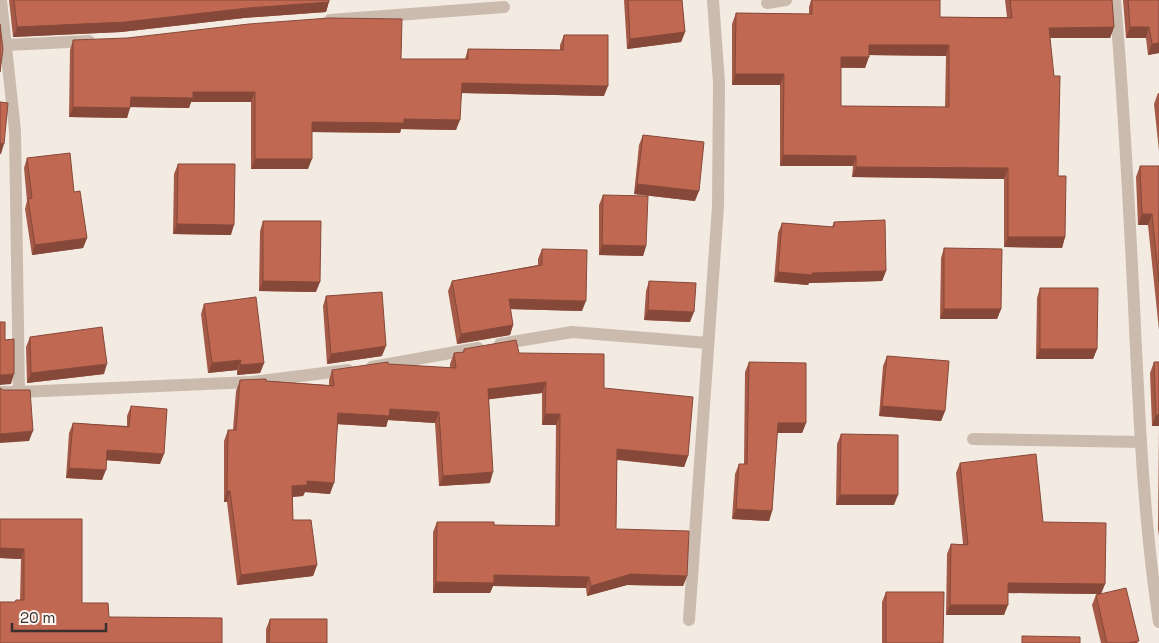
<svg xmlns="http://www.w3.org/2000/svg" width="1159" height="643" font-family="'Space Grotesk',sans-serif">
	<style>
		.lines { fill: none; stroke-linecap: round; stroke-linejoin: round }
		.minor { stroke: #cbbaae; stroke-width: 12 }
		.wall { fill: #a55947; fill-rule: evenodd }
		.shaded-wall { fill: #864939 }
		.building { fill: #c06852; stroke: #864939; fill-rule: evenodd }
	</style>
	<rect width="100%" height="100%" fill="#f3eae2"/>
	<g class="lines">
		<path class="minor" d="M1115,0c9,102 14,204 19,306 5,106 9,211 25,316
			M767,3l19,-3
			M330,20l174,-13
			M7,45l82,-4
			M500,344l72,-12 136,11
			M372,367l106,-19
			M0,392h19l-4,-261 -14,-131
			M19,392l234,-10 95,-12
			M973,439l167,3
			M689,620l29,-414 1,-123 -6,-83"/>
	</g>
	<path class="wall" d="M9,0h320l-3,12 -82,6 -123,14 -108,5z
		M624,0h58l3,32 -4,10 -54,7z
		M811,0h129v17h67l-2,-17h107l2,27 -4,11h-60l8,138 7,61 -3,11 -58,-1v-68l-152,-2 1,-11h-73v-81h-48v-61l4,-11 73,1v-7zM869,55l77,1 -1,51 -104,-1v-38h24z
		M1123,0h36v53l-11,2 -2,-17h-20z
		M564,35l40,61 -142,-3 -6,37 -55,-1 -1,4 -88,-1 -4,37h-57v-67h-60l-2,6 -59,-1 -3,11 -58,-1 1,-67 3,-10 328,19h64l3,-10 92,1v-5z
		M1158,93h1v58l-5,-47z
		M643,135l52,66 -61,-7 5,-49z
		M27,158l47,34 13,46 -4,10 -51,7 -7,-46 2,-8 -3,-33z
		M178,164l53,71 -58,-1 1,-60z
		M1140,166h19v164l-11,-105h-10l-2,-48z
		M603,195l43,51 -3,10 -44,-1v-50z
		M263,221l53,71 -57,-1 1,-60z
		M834,222l52,49 -4,10 -73,2 -1,2 -34,-3 4,-49 4,-10 50,4z
		M944,248l57,61 -4,10h-57l1,-61z
		M542,249l40,62 -72,-2 3,16 -3,10 -53,9 -9,-53 4,-10 86,-16v-6z
		M649,281l41,41 -46,-2 2,-29z
		M1040,288l57,61 -4,10h-57l1,-61z
		M326,296l56,60 -55,8 -4,-58z
		M204,304l60,59 -4,10 -23,2v-5l-29,3 -7,-59z
		M30,337l74,37 -77,9 -1,-36z
		M464,349l55,4 85,35 84,68 -4,11 -67,-7 -1,69 71,47 -4,10 -56,-1 -40,11 -1,-8 -93,-2 -3,7h-57v-61l4,-10 57,3 61,1 1,-101h-14v-32l-53,6 1,84 -51,3 -4,-63 -47,-3 -2,7 -48,-3 -8,70 -25,-2 -2,4 -10,1v23l24,45 -4,11 -76,9 -10,-83h-3v-61l4,-11h5l3,-39 4,-11 26,1 63,4v-5l3,-10 56,-6 62,4v-4l4,-11 9,-1z
		M887,356l58,55 -4,10 -62,-5 4,-50z
		M749,362l57,61 -4,10h-25l-5,78 -3,10 -37,-2 3,-45 4,-10h5l1,-92z
		M1154,362h5v174l-1,-7 1,-103h-7l-2,-53z
		M131,406l29,58 -54,-4 -4,20 -36,-2 3,-45 4,-10 54,3v-10z
		M841,434l53,71h-58l1,-61z
		M960,463l83,59 62,62 -4,9 37,50h-37l-9,-38 4,-10 5,-1 -93,-1 -4,22h-58l1,-61 4,-10h12l-7,-71z
		M0,519l82,84 27,14 113,26 -207,-41 1,-2h4l1,-41 -21,-1z
		M886,592l57,51h-61v-41z
		M270,619l57,24h-61v-14z"/>
	<path class="shaded-wall" d="M329,2l-3,10 -82,6 -123,14 -108,5 4,-10z
		M1114,27l-4,11h-65l4,-10z
		M1130,27h19l-3,11h-20z
		M685,32l-4,10 -54,7 3,-10z
		M1159,43v10l-11,2 4,-11z
		M869,45h80l-3,11 -80,-1z
		M841,57h28l-4,11 -28,-1z
		M735,74h49l-4,11h-48z
		M462,83l146,3 -4,10 -145,-3z
		M193,92h62l-4,10h-60l-2,6 -62,-1 4,-10z
		M73,107l57,1 -3,10 -58,-1z
		M404,119l56,1 -4,10 -55,-1 -1,4 -91,-1 3,-10z
		M0,143l4,1 -3,10h-1z
		M783,155l73,1 -3,10h-73z
		M255,159h57l-4,10h-57z
		M856,167l152,1 -4,11 -152,-2z
		M637,184l62,7 -4,10 -61,-7z
		M1142,214h10l-4,11h-10z
		M177,224l57,1 -3,10 -58,-1z
		M1008,237h57l-3,11 -58,-1z
		M87,238l-4,10 -51,7 3,-10z
		M602,245l44,1 -3,10 -44,-1z
		M886,271l-4,10 -73,2 -1,2 -34,-3 4,-10 34,1z
		M263,281l57,1 -4,10 -57,-1z
		M509,299l77,2 -4,10 -77,-2z
		M944,309h57l-4,10h-57z
		M648,310l46,2 -4,10 -46,-2z
		M513,325l-3,10 -53,9 4,-10z
		M386,346l-4,10 -55,8 4,-10z
		M1040,349h57l-4,10h-57z
		M241,360l-4,10 -29,3 4,-10z
		M264,363l-4,10 -23,2 3,-10z
		M107,364l-3,10 -77,9 4,-10z
		M14,374l-3,10 -11,1v-10z
		M546,382l-4,11 -58,7 4,-11z
		M882,406l63,5 -4,10 -62,-5z
		M390,409l49,3 -4,11 -47,-3 -2,7 -52,-3 4,-11z
		M545,414h15l-4,11h-14z
		M1156,415h3v11h-7z
		M778,423h28l-4,10h-28z
		M33,431l-4,10 -29,2v-9z
		M617,449l71,7 -4,11 -71,-8z
		M107,450l57,4 -4,10 -57,-4z
		M69,468l37,2 -4,10 -36,-2z
		M493,472l-3,11 -51,3 4,-10z
		M307,481l27,2 -4,11 -25,-2 -2,4 -14,1 3,-11z
		M227,491h3l-3,11h-3z
		M840,495h58l-4,10h-58z
		M736,509l36,2 -3,10 -37,-2z
		M0,548l24,1 -3,10 -21,-1z
		M317,565l-4,11 -76,9 4,-10z
		M631,574l56,2 -4,10 -56,-1 -40,11 4,-10z
		M494,575l95,2 -3,11 -93,-2 -3,7h-57l3,-11z
		M1008,583l97,1 -4,10 -97,-1z
		M950,605h58l-4,10h-58z"/>
	<path class="building" d="M14,0h315v2l-81,6 -123,14 -108,5z
		M628,0h54l3,32 -55,7z
		M812,0h128v17l72,1 -2,-18h102l2,27 -65,1 5,48h6l-2,100h8l-1,61h-57v-69l-152,-1v-11l-73,-1 1,-81h-49l1,-61 76,1zM869,45h80v62l-108,-1v-49h28z
		M1128,0h31v43l-7,1 -3,-17h-19z
		M329,18l73,1 -1,40h67v-10l95,1 1,-15h44v51l-146,-3 -2,37 -56,-1v4l-92,-1v37h-57v-67h-62v6l-62,-1 -1,11 -57,-1v-67l54,-2 122,-14z
		M0,24l3,25 -3,23z
		M0,102l8,1 -4,41 -4,-1z
		M643,135l61,7 -5,49 -62,-7z
		M70,153l4,39 6,-1 7,47 -52,7 -7,-46 4,-1 -5,-40z
		M178,164h57l-1,61 -57,-1z
		M1140,166h19v116l-7,-68h-10z
		M603,195l45,1 -2,50 -44,-1z
		M885,220l1,51 -74,2v2l-34,-3 4,-49 52,4v-5z
		M263,221h58l-1,61 -57,-1z
		M944,248l58,1 -1,60h-57z
		M542,249l45,1 -1,51 -77,-2 4,26 -52,9 -9,-53 90,-16z
		M649,281l47,2 -2,29 -46,-2z
		M1040,288h58l-1,61h-57z
		M382,292l4,54 -55,8 -5,-58z
		M256,297l8,66 -24,2 1,-5 -29,3 -8,-59z
		M0,322h5v18l9,-1v35l-14,1z
		M102,327l5,37 -76,9 -1,-36z
		M516,340l3,13 85,1v34l89,9 -5,59 -71,-7 -1,80 73,2 -2,45 -56,-2 -40,12 -2,-9 -95,-2v8l-58,-1 1,-60h57v3l65,1 1,-112h-15l1,-32 -58,7 5,83 -50,4 -4,-64 -49,-3 -1,7 -51,-3 -4,70 -27,-2v4l-15,1 1,34h18l6,45 -76,10 -11,-84h-3l1,-61h8l4,-50 26,-1v2l68,5 -2,-16 56,-8v2l68,4 -2,-15 10,-1v-3z
		M887,356l62,5 -4,50 -63,-5z
		M749,362l57,1v60h-28l-6,88 -36,-2 3,-45h8z
		M1154,362h5v53h-3z
		M0,388l3,2h27l3,41 -33,3z
		M131,406l36,3 -3,45 -57,-4 -1,20 -37,-2 4,-45 56,4z
		M841,434l57,1v60h-58z
		M1036,454l7,68 63,1 -1,61 -97,-1v22h-58l1,-61 17,1 -8,-82z
		M0,519h82v84h26l1,14 113,1v25h-222v-41h15l1,-2h8v-51l-24,-1z
		M1126,588l13,53 -11,2h-21l-11,-48z
		M886,592h58l-1,51h-57z
		M270,619h57v24h-58z
		M1022,636l58,1v6h-58z"/>
	<path d="M12 623v8h94v-8" fill="none" stroke="#392f2c" stroke-width="2.5"/>
	<text x="20" y="623" font-size="15" fill="#392f2c" stroke="#faf4ee" stroke-width="4" paint-order="stroke">20 m</text>
</svg>
